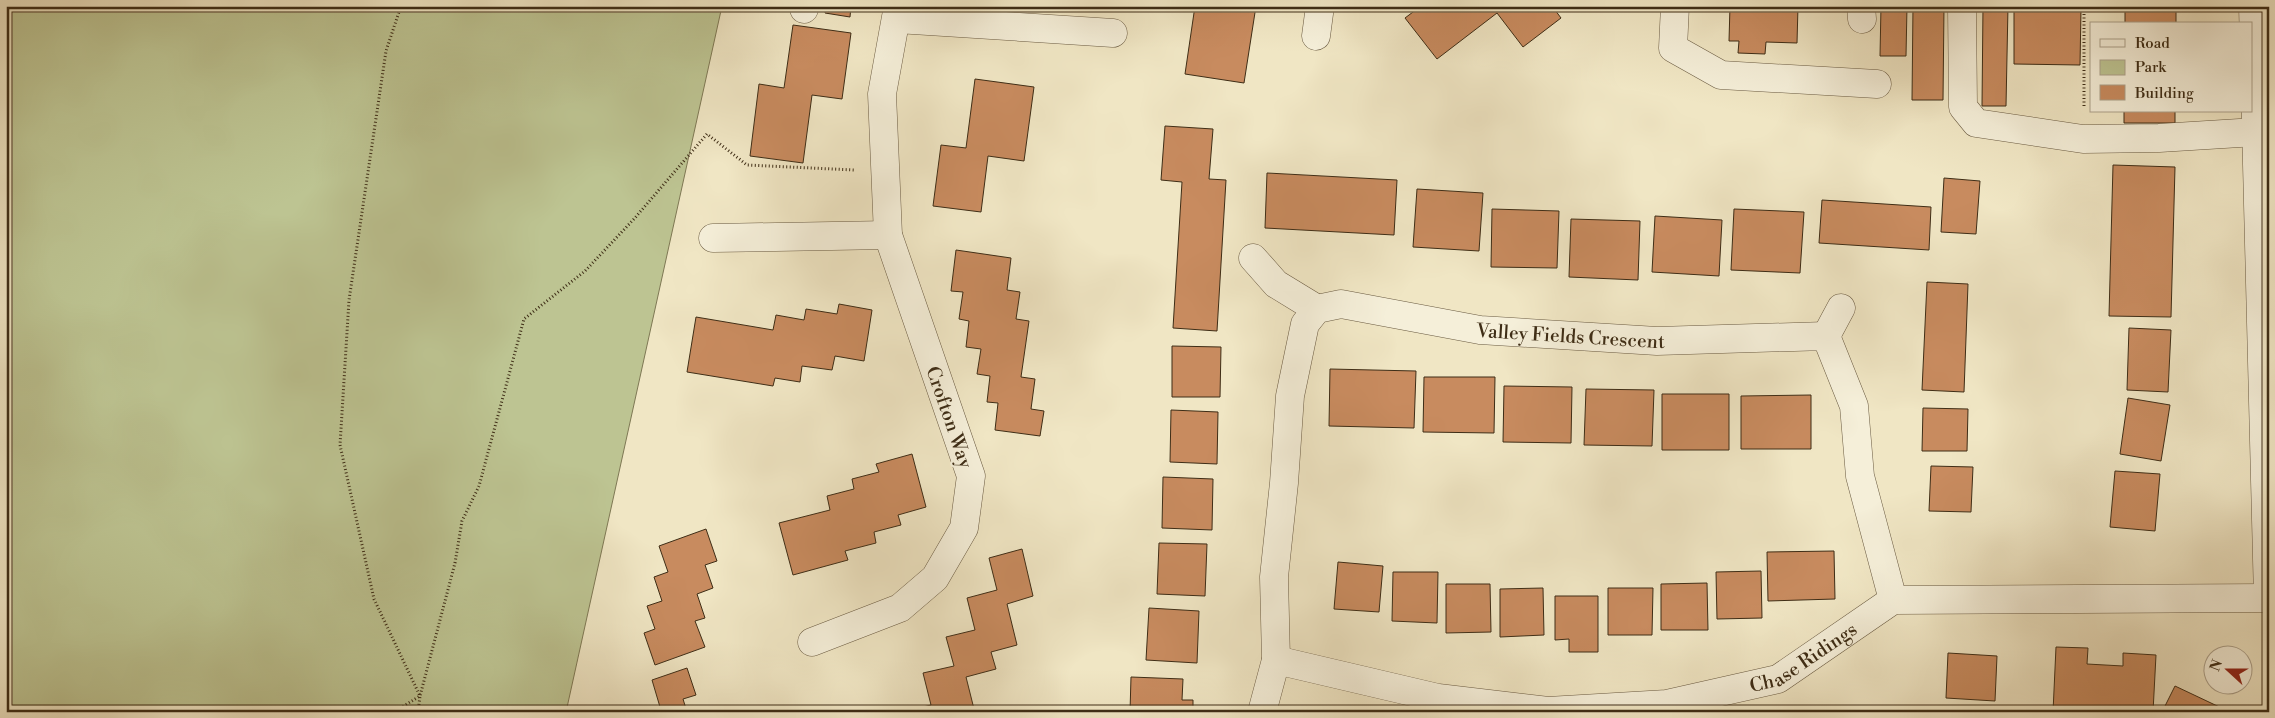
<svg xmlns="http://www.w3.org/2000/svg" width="2275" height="718" font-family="'Libre Bodoni',serif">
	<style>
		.green { fill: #bdc492; stroke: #7e7854 }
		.building { fill: #c88b5f; stroke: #3e2d16 }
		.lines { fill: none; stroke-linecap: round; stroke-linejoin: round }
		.minor-casing { stroke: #6a5b42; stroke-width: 29 }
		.path { stroke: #3e2d16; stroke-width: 3; stroke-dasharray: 1 2.5; stroke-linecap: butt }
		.minor { stroke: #f5efd9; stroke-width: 28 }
		.labels { text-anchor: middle; stroke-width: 4; stroke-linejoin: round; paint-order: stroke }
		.street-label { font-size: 19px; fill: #3e2d16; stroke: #f5efd9 }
	</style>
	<rect width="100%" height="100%" fill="#f0e6c4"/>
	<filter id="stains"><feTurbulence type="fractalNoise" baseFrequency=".004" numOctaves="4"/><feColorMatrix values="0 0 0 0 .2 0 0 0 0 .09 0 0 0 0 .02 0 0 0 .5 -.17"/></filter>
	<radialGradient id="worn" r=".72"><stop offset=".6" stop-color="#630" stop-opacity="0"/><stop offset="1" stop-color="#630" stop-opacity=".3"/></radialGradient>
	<path class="green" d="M6,6h716l-156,706h-560z"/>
	<path class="building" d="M766,6h21l-1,3z
		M826,6h25l-1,11 -25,-4z
		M1195,6h61l-12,77 -59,-9z
		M1421,6h131l9,12 -38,29 -26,-34 -60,46 -32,-41z
		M1730,6h68l-1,37 -31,-1 -1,12 -27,-1 1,-12h-10z
		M1881,6h26l-1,50h-26z
		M1913,6h31l-1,94h-31z
		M1983,6h25l-2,100h-24z
		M2125,6h51v18h-51z
		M2014,8l67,1 -1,56 -66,-1z
		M793,25l58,8 -9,66 -30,-4 -9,68 -53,-7 9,-72 25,4z
		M975,79l59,8 -10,74 -36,-5 -7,56 -48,-6 8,-61 25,3z
		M2124,111h51v12h-51z
		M1165,126l48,3 -4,50 17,1 -9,151 -44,-3 9,-146 -21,-2z
		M2113,165l62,2 -4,150 -62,-1z
		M1267,173l130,7 -3,55 -129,-7z
		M1944,178l36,3 -4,53 -35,-2z
		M1417,189l66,4 -4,58 -66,-4z
		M1822,200l109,7 -2,43 -110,-7z
		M1492,209l67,2 -2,57 -66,-1z
		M1734,209l70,3 -4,61 -69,-3z
		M1655,216l67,4 -3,56 -67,-4z
		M1571,219l69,2 -2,59 -69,-3z
		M956,250l55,8 -4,32 13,2 -4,27 13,2 -8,56 14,2 -4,30 13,2 -4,25 -45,-6 3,-27 -11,-1 3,-26 -13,-2 4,-25 -15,-2 3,-26 -10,-2 4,-27 -12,-1z
		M1927,282l41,2 -4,108 -42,-2z
		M839,304l33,6 -8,51 -29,-5 -3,14 -30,-4 -2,16 -25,-4 -2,8 -86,-14 9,-55 77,13 3,-15 28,5 2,-11 31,5z
		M2129,328l42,2 -3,62 -41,-2z
		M1172,346l49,1 -1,50h-48z
		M1330,369l86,2 -2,57 -85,-2z
		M1424,377h71l-1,56 -71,-1z
		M1504,386l68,1 -1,56 -68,-1z
		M1586,389l68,1 -2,56 -68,-1z
		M1662,394h67v56h-67z
		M1811,395v54h-70v-53z
		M2128,398l42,7 -9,56 -41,-7z
		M1923,408l45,1 -1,42h-45z
		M1171,410l47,2 -1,52 -47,-2z
		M912,454l14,53 -28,8 3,10 -27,7 2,11 -31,8 3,9 -55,15 -14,-52 51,-13 -3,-14 27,-7 -2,-10 27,-7 -3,-8z
		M1931,466l42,1 -2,45 -42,-1z
		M2115,471l45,3 -5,57 -45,-4z
		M1163,477l50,2 -1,51 -50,-2z
		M706,529l11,32 -12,4 8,23 -16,6 8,24 -10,3 10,26 -50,18 -11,-32 11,-4 -8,-23 15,-5 -8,-24 14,-5 -9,-26z
		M1159,543l48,1 -2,52 -48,-2z
		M1022,549l11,47 -26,8 10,41 -26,7 5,17 -30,8 8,32 -11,3h-60l28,-7 -8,-32 31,-7 -8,-29 29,-7 -8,-32 30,-8 -8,-32z
		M1834,551l1,48 -67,2 -1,-49z
		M1338,562l45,4 -4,46 -45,-3z
		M1761,571l1,47 -45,1 -1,-47z
		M1393,572h45l-1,51 -45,-2z
		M1707,583l1,47h-47v-46z
		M1446,584h44l1,48 -45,1z
		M1543,588l1,47 -44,2v-48z
		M1608,588h45l-1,47h-44z
		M1555,596h43v56h-29v-13l-14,1z
		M1149,608l50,3 -2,52 -51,-3z
		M2056,647l32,1 -1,16 36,2v-13l33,2 -3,57h-100z
		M1948,653l49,3 -2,45 -49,-3z
		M687,668l9,27 -13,4 4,13h-41l14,-5 -8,-27z
		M1131,677l52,2 -1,21h11v12h-63z
		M2175,686l55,26h-68z"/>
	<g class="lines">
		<defs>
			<g id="minor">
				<path d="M1675,6l-2,42 48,27 156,9"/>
				<path d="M1861,6l1,13"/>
				<path d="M1962,6l1,101 13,16 107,16 76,-1 97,-6"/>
				<path d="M2253,6l15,592"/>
				<path d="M804,9l1,-3"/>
				<path d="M897,19l216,14"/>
				<path d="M1316,36l4,-30"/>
				<path d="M713,238l175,-3"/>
				<path d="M1253,258l23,26 41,25"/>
				<path d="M1826,336l15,-28"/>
				<path d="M812,642l88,-34 35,-30 29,-50 7,-52 -83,-241 -6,-141 16,-88"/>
				<path id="s1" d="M1276,660l162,38 110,13 119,-7 111,-25 115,-79 376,-2"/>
				<path id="s2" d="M1262,712l14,-52 -2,-83 10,-94 6,-87 15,-72 12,-15 24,-5 139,26 177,11 169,-5 28,70 6,70 33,124"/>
			</g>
		</defs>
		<use href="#minor" class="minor-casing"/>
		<path class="path" d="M401,6l-15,45 -37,249 -9,145 34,154 46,97 -2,16
			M2084,106v-100
			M394,712l26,-16 35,-133 7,-42 17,-35 45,-167 61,-48 49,-52 73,-85 40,31 107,5"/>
		<use href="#minor" class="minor"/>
	</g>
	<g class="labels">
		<g class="street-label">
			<text dy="7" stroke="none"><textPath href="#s2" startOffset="668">Valley Fields Crescent</textPath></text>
			<text transform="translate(950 417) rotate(71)" y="7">Crofton Way</text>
			<text dy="7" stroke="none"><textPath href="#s1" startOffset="542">Chase Ridings</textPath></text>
		</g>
	</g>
	<rect width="2275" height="718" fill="none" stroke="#f0e6c4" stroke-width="25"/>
	<rect x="8" y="8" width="2260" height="703" fill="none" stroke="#3e2d16" stroke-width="2.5"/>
	<rect x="12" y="12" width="2250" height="693" fill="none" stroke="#3e2d16"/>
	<rect x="2090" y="22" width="162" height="90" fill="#f5efd9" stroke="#aca18b"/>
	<rect x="2100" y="39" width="25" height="8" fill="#f5efd9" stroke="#aca18b"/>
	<text x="2135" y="48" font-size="15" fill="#3e2d16">Road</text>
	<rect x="2100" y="60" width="25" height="15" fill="#bdc492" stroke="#aca18b"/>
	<text x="2135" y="72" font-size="15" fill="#3e2d16">Park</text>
	<rect x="2100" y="85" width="25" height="15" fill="#c88b5f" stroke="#aca18b"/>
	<text x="2135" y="98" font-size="15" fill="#3e2d16">Building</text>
	<g transform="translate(2228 670) rotate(291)"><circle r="24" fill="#f5efd9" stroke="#aca18b"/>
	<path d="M0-4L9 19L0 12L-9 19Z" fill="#8f2418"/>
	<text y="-8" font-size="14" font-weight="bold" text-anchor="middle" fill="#3e2d16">N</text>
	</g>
	<rect width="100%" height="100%" filter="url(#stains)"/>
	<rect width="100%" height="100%" fill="url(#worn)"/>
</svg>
